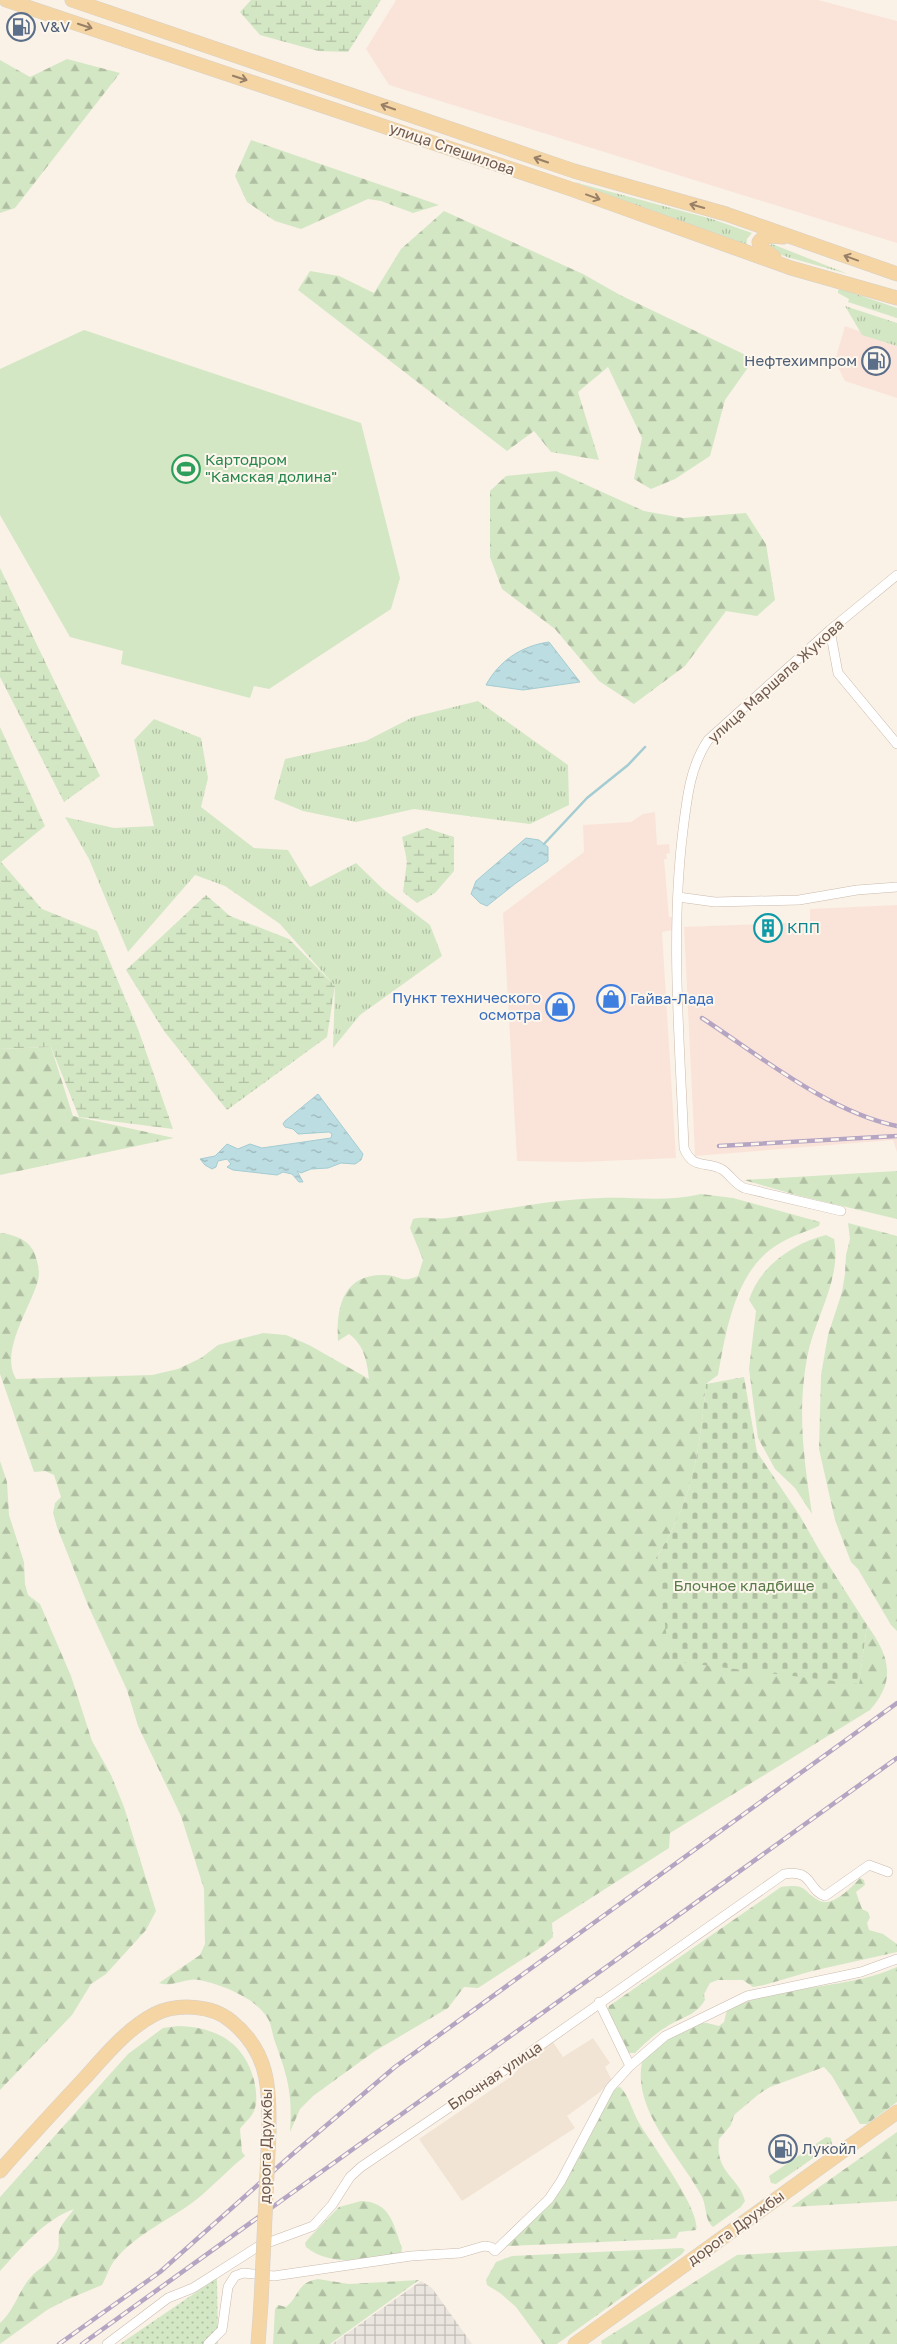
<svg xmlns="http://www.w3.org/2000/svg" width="897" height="2344" font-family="'Golos Text',sans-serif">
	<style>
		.residential { fill: #f1e4d5 }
		.commercial { fill: #fae4da }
		.industrial { fill: url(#industrial-grid) }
		.grass { fill: url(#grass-tufts) }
		.forest { fill: url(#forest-firs) }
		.wetland { fill: url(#wetland-marsh) }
		.cemetery { fill: url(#cemetery-stones) }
		.park { fill: #d3e7c5 }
		.garden { fill: url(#garden-dots) }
		.water { fill: url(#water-ripples); stroke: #a3ccd3 }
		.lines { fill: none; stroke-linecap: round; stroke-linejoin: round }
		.stream { stroke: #a3ccd3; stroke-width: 2.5 }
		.street-casing { stroke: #cbbaad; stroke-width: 10 }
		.primary-casing { stroke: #d7d1cd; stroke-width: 15 }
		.street { stroke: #fff; stroke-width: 9 }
		.primary { stroke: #f4d5a3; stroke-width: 14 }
		.rail-casing { stroke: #b5a5c3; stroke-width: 4.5 }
		.rail { stroke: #fdf6ec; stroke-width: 2.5; stroke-dasharray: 8; stroke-linecap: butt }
		.primary-bridge-casing { stroke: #d7d1cd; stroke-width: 15; stroke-linecap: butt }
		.primary-bridge { stroke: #f4d5a3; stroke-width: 14 }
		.oneway { stroke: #987f67 }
		.labels { text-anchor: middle; stroke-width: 4; stroke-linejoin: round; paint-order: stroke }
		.service-label { font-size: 15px; fill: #4e5e75; stroke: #fdf6ec; text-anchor: start }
		.street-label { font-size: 15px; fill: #715a4d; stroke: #fdf6ec }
		.leisure-label { font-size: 15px; fill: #27864d; stroke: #fdf6ec; text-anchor: start }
		.culture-label { font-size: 15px; fill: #0d838f; stroke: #fdf6ec; text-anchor: start }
		.shop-label { font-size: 15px; fill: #366cbe; stroke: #fdf6ec; text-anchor: end }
		.park-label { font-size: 15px; fill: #587b49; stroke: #fdf6ec }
	</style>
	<defs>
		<pattern id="industrial-grid" width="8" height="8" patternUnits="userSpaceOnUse" patternTransform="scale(1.25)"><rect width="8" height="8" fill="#ebe5df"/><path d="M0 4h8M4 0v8" fill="none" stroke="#c3bdb7"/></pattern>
		<pattern id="grass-tufts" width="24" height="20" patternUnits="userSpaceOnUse" patternTransform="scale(1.25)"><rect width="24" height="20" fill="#d3e7c5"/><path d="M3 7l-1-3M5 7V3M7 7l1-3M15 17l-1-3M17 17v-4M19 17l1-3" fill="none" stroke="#b0bea2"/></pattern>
		<pattern id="forest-firs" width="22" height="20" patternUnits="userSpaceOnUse" patternTransform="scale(1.25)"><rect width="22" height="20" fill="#d3e7c5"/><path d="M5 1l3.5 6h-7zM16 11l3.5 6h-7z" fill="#b0bea2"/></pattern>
		<pattern id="wetland-marsh" width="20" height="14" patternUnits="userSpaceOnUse" patternTransform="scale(1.25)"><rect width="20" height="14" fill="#d3e7c5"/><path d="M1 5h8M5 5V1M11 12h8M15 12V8" fill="none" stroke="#b0bea2"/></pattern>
		<pattern id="cemetery-stones" width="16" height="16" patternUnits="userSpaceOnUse" patternTransform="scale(1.25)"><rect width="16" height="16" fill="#d3e7c5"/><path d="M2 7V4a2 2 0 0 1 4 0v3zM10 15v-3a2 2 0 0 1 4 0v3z" fill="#b0bea2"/></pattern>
		<pattern id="garden-dots" width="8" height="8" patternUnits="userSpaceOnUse" patternTransform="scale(1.25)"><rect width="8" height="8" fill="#d3e7c5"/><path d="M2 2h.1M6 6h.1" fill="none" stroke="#b0bea2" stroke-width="1.8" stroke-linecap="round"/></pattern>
		<pattern id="water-ripples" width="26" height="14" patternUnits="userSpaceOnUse" patternTransform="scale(1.25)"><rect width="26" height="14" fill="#bcdde2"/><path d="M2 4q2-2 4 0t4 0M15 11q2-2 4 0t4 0" fill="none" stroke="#9db6b9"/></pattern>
	</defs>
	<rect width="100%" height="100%" fill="#faf2e6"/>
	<path class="residential" d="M593,2038l17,25 -5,4 7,13 -12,12 -33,24 8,12 -113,73 -43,-62 93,-63 8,-9 33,-25 10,15z"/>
	<path class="commercial" d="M396,0h422l79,21v222l-508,-158 -23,-36z
		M845,326l52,19v53l-52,-17 -10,-20z
		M655,812l2,33 12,-1 1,9 -4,1 1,5h-3l5,58h3l1,13 -11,2 14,226 -96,4 -63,-1 -14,-248 81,-61 -1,-27 48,-3 12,-8z
		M897,905v247l-4,-12 -198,16 -11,-229 78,-3v-3l6,-1v4l42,-3v-12z"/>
	<path class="industrial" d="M421,2281l11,7 40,56h-140z"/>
	<path class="grass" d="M574,182l138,37 40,14 -5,6 -1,8z
		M772,244l76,30 -61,-17 -18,-8 -1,-2z
		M841,289l56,19v10l-49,-16 1,-3 -11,-6v-3z
		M845,306l52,17v23l-35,-11z
		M478,701l90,64 1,40 -39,19 -116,-15 -58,13 -53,-11 -29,-12 11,-40 81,-18 47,-24z
		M154,719l47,19 7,40 -7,29 53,41 34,2 22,37 46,-24 27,26 47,36 12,31 -82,59 -27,33 2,-62 -55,-62 -55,-38 -30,-11 -67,77 -39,-93 -24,-42 49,11 40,-2 -20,-86z
		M826,2137l5,1 1,7 -56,39 -5,-1 -2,-7z"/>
	<path class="forest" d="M67,59l53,14 -105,135 -15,5v-153l30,17z
		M251,140l188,65 -26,8 -32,-12 -13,-2 -67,30 -26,-8 -28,-19 -12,-26z
		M444,211l139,63 37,21 134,64 -29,41 -15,56 -35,23 -24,10 -17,-10 8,-41 -34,-71 -30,25 21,68 -48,-8 -17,-21 -27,20 -209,-161 12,-19 29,5 35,17 27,-44z
		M556,471l88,40 39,7 63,-5 20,31 9,56 -18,16 -31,-5 -41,55 -51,38 -35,-23 -44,-52 -53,-40 -12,-32v-66l16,-15z
		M51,1047l22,69 101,22 -174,37v-126z
		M897,1171v48l-97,-23 -56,-16z
		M701,1194l32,4 87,24 -1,4c-14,6 -30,11 -42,19 -42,26 -51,86 -59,130l-12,9c-7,68 -12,115 -50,174l203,126 8,-59c22,30 30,55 3,85l-200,123 -1,15 -117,75 1,14 -10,9 -65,42 -14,-1 -16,21 -73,43 -62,45 -13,13 -10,23c3,-39 -3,-57 -16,-93 -2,-7 -3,-16 -7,-22 -13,-20 -45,-32 -67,-37 -14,-3 -27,8 -41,3l41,-28 5,-11 -1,-55 -23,-73 -43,-90 -11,-36 -40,-87 -30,-76 -4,-14 2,-10 6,-6 -7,-22 -9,-4 -11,1 -34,-98v-141c12,1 27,6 33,17 5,11 8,23 4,34 -9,27 -37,69 -21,95l136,-4 26,-6 23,-11 17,-13 45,-12 23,2 23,10 60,34c-2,-18 -5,-34 -20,-45l-11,7c-2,-34 5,-67 46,-66 17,0 16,9 34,1l5,-16 -13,-32 3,-9c12,-3 22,1 34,-1 52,-7 103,-19 155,-20 34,-1 67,4 99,-4z
		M848,1223l49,13v395l-6,-6 -33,-56 -7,-7 -16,-42 -16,-71 2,-74 7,-40 14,-43 3,-18 1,-19 4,-16z
		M826,1235l8,4c8,41 -20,79 -27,119 -10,57 -3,100 5,156l-17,-26 -20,-19 -17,-31 -9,-69 7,-58 -7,-11c10,-33 44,-57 77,-65z
		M0,1461l7,21 2,33 15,47 1,22 3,11 12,9 31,72 21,65 19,34 13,32 32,104 -10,19 -40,44 -15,10 -19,31 -72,75z
		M860,1878l4,2 1,5 -9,7 6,17 6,3 2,5 -3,6 2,7 14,4 14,10v8l-85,19 -48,14 -11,2 -10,-7h-25l-8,3 -6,11 1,6c-9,16 -24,17 -39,27 -11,7 -21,16 -31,26h-9l-18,-43 1,-4 172,-119c28,-4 21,5 39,14 13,6 32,-14 40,-23z
		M897,1967v135l-30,22h-7l-28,-48 -8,-9 -54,20 -11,7 -25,21 -3,10 -12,14c-4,35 19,36 26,62l-4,6 -28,20c-9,-8 -6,-22 -12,-32 -21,-39 -69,-85 -59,-133 10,-13 48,-41 65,-39 4,1 8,2 12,3l5,-4 3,-12c53,-27 117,-19 170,-43z
		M178,2026c38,1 66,16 76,54 2,10 4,21 0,31 -3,7 -10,12 -14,18l2,23 3,4c-15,12 -28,26 -43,39 -27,23 -65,37 -88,66 -5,7 -8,17 -12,24l-36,15 -19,10 -47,34v-21c14,-12 18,-31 30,-45 8,-10 22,-15 27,-27 3,-5 1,-13 2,-19 2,-8 10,-16 15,-23 -30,11 -52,38 -74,62v-74l128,-143 35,-26z
		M620,2087c9,9 12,23 18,34 11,20 64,90 58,109l-17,2 -3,6 -6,1 -164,7 45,-44 63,-114z
		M897,2132v69l-106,6z
		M361,2201c30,1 32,23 41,47l-1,7c-29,4 -70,13 -95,-8l-1,-4 4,-5 30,-31z
		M897,2246v98h-295l-1,-3 136,-86z
		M682,2248l3,2 -3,4 -125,90h-14l-27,-37 -16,-14 -13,-8 -1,-5 10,-18 16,-6z
		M318,2279l31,5 70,-4 -89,64h-57l2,-35 3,-4 8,2c14,-11 10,-24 32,-28z"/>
	<path class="wetland" d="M251,0h130l-33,52 -30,-1 -58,-16 -20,-23z
		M0,568l100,208 -36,26 -64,-125z
		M0,727l45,99 -44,36 41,47 55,22 41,98 35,100 -94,-12 -28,-70 -51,2z
		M426,828l28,9v34l-19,22 -18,10 -14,-11 4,-31 -5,-24z
		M206,895l24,21 59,23 46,47 -8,51 -100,73 -63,-79 -38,-61z"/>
	<path class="cemetery" d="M744,1377l13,75 43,64 21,37 46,72 -8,59 -189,-23 -14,-103c38,-59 43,-106 50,-174z"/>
	<path class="park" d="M84,330l277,93 39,155 -9,31 -122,80 -15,-3 -4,12 -129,-34 2,-13 -53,-14 -70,-122v-146z"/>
	<path class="garden" d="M217,2278l1,66h-98z"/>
	<path class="water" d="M549,642l31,40 -57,8 -37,-5c13,-24 35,-39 63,-43z
		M526,838l13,2 9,7v14l-32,22 -29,23 -7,-3 -9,-9 5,-13z
		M318,1094l45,60 -2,6 -6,4 -14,-1 -13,5 -17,1 -10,4 -4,-2 6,11h-4l-7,-8 -9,-2 -6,3 -44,-5 -6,-3 4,-3 -4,-5 -9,2 -2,6 -4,2 -7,-4 -5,-6 15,-3 12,-12 11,5 12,-5 12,4 69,-10 1,-4 -3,-2 -31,2 -5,-5 -8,-2 -2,-3 2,-3z"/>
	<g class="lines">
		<path class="stream" d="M544,844l43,-46 41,-33 17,-18"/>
		<defs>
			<path id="street" d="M830,630l8,43 59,71
				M678,897l37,5 84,-2 58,-10 40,-3
				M841,1211l-97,-23c-9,-4 -13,-12 -21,-18 -16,-10 -30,1 -39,-22 -4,-106 -14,-213 -1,-318 4,-32 7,-63 25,-90l122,-110 67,-55
				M599,2002l31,64
				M107,2344l61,-46 25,-10 66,-42 54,-20 19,-21 18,-28 11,-10 154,-104 269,-189c30,-5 23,16 41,22l44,-31 19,7
				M208,2344l14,-14 6,-43 7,-11 8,-3 31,3 137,-20 49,-3 24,-7 7,1 4,4 54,-52 12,-18 49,-93 20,-22 35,-30 82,-40 114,-24 36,-13"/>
			<path id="primary" d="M6,0l565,189 220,79 106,30
				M72,0l502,171 152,43 171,60
				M774,257l-14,-10 -1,-5c5,-7 16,-6 24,-5
				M0,2171c27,-31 55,-61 82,-90 22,-24 44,-52 73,-67 22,-11 57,-9 76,7 38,31 38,65 38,110
				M258,2344l3,-41
				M575,2344l322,-232"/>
		</defs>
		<use href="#street" class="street-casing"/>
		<use href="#primary" class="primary-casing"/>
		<use href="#street" class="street"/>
		<use href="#primary" class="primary"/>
		<defs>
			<path id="rail" d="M702,1018c58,38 127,94 195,108
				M719,1146l178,-10
				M59,2344l101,-72 128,-114 107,-91 502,-364
				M82,2344l815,-586"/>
		</defs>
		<use href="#rail" class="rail-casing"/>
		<use href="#rail" class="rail"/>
		<defs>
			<path id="primary-bridge" d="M261,2303l8,-172"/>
		</defs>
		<use href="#primary-bridge" class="primary-bridge-casing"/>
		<use href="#primary-bridge" class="primary-bridge"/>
	</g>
	<defs><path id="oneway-shaft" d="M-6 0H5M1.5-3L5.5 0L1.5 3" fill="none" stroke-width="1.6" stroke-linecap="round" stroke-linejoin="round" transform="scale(1.25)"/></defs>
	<g class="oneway">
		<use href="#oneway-shaft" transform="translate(85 26) rotate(18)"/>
		<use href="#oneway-shaft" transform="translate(240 78) rotate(18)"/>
		<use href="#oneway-shaft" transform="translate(388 107) rotate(-161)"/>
		<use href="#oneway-shaft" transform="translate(541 160) rotate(-161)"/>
		<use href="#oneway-shaft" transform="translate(593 197) rotate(20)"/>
		<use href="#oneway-shaft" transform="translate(697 206) rotate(-164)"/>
		<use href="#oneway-shaft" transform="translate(851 258) rotate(-160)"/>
	</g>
	<defs>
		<symbol id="fuel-ring" viewBox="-11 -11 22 22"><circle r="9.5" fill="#fdf6ec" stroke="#5c6f8a" stroke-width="1.5"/><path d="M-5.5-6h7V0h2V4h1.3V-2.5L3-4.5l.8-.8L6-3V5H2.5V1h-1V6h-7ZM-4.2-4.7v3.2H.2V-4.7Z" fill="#5c6f8a"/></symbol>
		<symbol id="stadium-ring" viewBox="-11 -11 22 22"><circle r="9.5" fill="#fdf6ec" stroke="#2e9e5b" stroke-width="1.5"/><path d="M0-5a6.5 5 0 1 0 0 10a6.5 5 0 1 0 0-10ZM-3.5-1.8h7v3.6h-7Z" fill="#2e9e5b"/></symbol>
		<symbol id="building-ring" viewBox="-11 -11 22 22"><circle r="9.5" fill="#fdf6ec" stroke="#0f9aa8" stroke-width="1.5"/><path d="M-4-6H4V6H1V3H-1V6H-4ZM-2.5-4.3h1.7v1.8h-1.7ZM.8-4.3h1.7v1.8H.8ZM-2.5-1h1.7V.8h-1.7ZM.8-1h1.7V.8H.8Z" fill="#0f9aa8"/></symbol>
		<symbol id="shop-ring" viewBox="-11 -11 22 22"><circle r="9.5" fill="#fdf6ec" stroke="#3f7fe0" stroke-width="1.5"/><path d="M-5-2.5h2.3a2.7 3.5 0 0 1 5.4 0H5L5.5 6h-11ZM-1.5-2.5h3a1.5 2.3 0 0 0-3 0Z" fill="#3f7fe0"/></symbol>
	</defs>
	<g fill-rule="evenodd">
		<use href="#fuel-ring" x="5" y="11" width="32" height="32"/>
		<use href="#fuel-ring" x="860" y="345" width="32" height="32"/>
		<use href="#stadium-ring" x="170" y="453" width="32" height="32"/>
		<use href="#building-ring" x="752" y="912" width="32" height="32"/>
		<use href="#shop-ring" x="595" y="983" width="32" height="32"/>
		<use href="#shop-ring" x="544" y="991" width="32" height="32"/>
		<use href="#fuel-ring" x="767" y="2133" width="32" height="32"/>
	</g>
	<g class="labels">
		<g class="service-label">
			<text x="40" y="32">V&amp;V</text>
			<text x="857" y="366" text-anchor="end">Нефтехимпром</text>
			<text x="802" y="2154">Лукойл</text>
		</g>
		<g class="street-label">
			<text transform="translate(452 149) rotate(19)" y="5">улица Спешилова</text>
			<text transform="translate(776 681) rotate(-42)" y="5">улица Маршала Жукова</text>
			<text transform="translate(495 2076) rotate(-34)" y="5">Блочная улица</text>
			<text transform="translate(266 2146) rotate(-89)" y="5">дорога Дружбы</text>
			<text transform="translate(736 2228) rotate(-36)" y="5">дорога Дружбы</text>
		</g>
		<g class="leisure-label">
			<text x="205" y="465">Картодром<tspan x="205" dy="17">"Камская долина"</tspan></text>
		</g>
		<g class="culture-label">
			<text x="787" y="933">КПП</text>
		</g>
		<g class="shop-label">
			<text x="541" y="1003">Пункт технического<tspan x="541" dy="17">осмотра</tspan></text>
			<text x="630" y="1004" text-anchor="start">Гайва-Лада</text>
		</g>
		<g class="park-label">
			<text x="744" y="1591">Блочное кладбище</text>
		</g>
	</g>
</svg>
